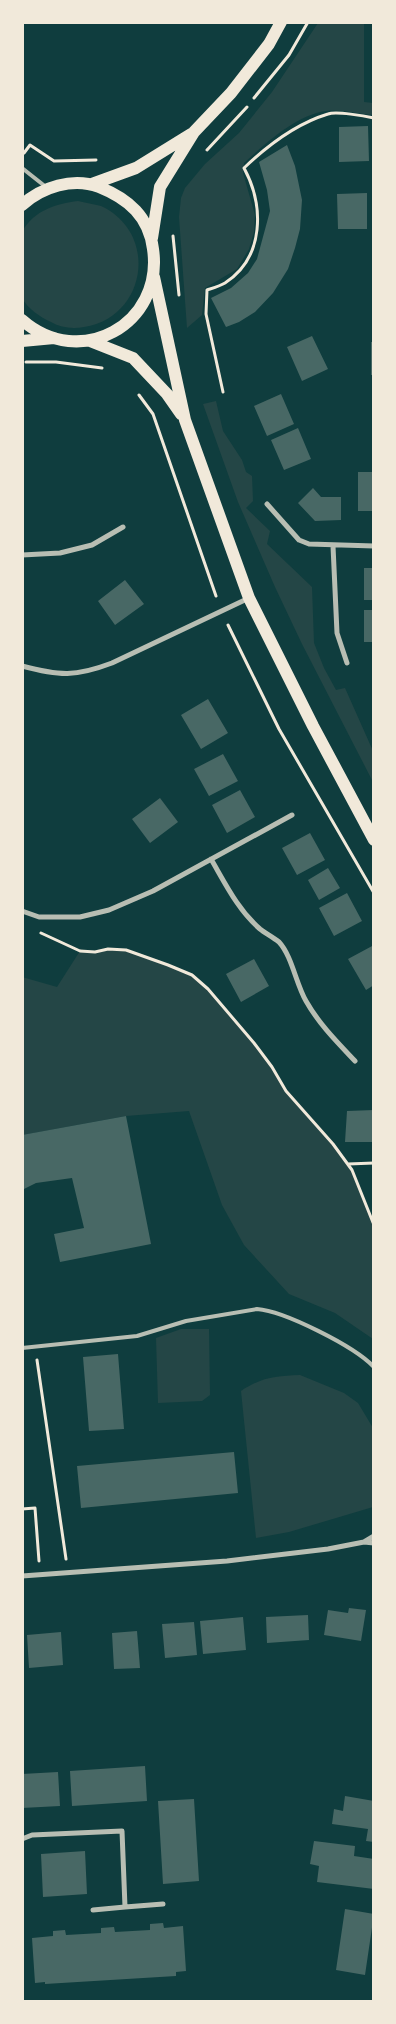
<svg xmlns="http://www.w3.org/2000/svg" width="396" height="2024" font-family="Poppins,sans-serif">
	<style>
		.green { fill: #244646 }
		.building { fill: #486865 }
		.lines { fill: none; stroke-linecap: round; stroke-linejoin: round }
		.path { stroke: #f1e9da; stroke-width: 3 }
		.service { stroke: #b8beb3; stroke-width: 4 }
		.minor { stroke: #b8beb3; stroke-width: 5 }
		.primary { stroke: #f1e9da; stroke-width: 12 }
	</style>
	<rect width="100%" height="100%" fill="#0f3d3e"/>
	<path class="green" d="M318,23h46v79l9,1v12c-14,-1 -32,-6 -47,-4 -30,4 -61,33 -82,52l-1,10 12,42 -1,17 -5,17 -12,20 -32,19 -3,27 -15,13 -8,-111 2,-19 4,-10 20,-24 34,-31 33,-41z
		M78,201c7,2 16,3 23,5 58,27 46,111 -17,121 -11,2 -23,1 -33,-5 -11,-5 -23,-13 -29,-24v-66c12,-22 34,-28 56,-31z
		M216,401l7,30 19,29 4,12 6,4 1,25 -7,7 24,23 -3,13 45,43 2,56 10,25 12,22 9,-2 28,63v31l-71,-138 -27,-57 -37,-85 -35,-98z
		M108,949l18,1 66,25 17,14 45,54 18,24 14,24 47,53 19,26 21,55v114l-38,-26 -46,-19 -45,-49 -22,-40 -33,-94 -63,5 -103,19 -1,-158 35,10 23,-36 15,1z
		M181,1329h28l1,66 -8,6 -44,2 -2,-65z
		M300,1375l44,18 14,10 15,25v79l-84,25 -33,6 -15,-147c21,-14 35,-15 59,-16z"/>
	<path class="building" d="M368,126l1,35 -30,1v-35z
		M287,145l8,21 7,34 -2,29 -5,19 -7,21 -15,24 -18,19 -16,10 -13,5 -15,-29 20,-10 17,-15 9,-14 13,-48 -3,-21 -8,-28z
		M367,193v36h-29l-1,-35z
		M312,336l16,33 -26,12 -15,-34z
		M371,342h3v33h-3z
		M281,394l13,30 -27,12 -13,-30z
		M298,428l13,31 -27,11 -13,-30z
		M358,472h16v39h-16z
		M313,488l8,9h20v23l-26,1 -17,-18z
		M364,568h10v32h-10z
		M125,580l19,24 -29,21 -17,-24z
		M364,610h10v32h-10z
		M208,699l20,34 -27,16 -20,-34z
		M223,754l15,27 -29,15 -15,-27z
		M240,790l15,27 -28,16 -15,-28z
		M160,798l18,24 -28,21 -18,-24z
		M310,833l15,27 -28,15 -15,-27z
		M328,868l12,20 -21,12 -11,-20z
		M347,893l15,28 -28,15 -15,-28z
		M374,945v40l-8,5 -18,-31z
		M254,959l15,27 -28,16 -15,-28z
		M374,1110v32h-29l2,-31z
		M126,1116l25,128 -91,18 -6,-28 30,-6 -12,-50 -36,5 -14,7v-55z
		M118,1354l6,75 -35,2 -6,-74z
		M234,1452l4,41 -157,15 -4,-42z
		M349,1608l17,2 -5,31 -37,-6 4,-25 20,3z
		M308,1615l1,25 -42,3 -1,-26z
		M243,1617l3,33 -43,4 -3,-33z
		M194,1622l3,33 -32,3 -3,-34z
		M137,1631l3,37 -26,1 -2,-36z
		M61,1632l2,33 -34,3 -2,-33z
		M145,1766l2,35 -75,5 -2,-35z
		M58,1772l2,34 -38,2v-34z
		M345,1796l29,5v41l-8,-1 2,-12 -36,-5 2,-15 9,2z
		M194,1799l5,82 -36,3 -5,-83z
		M314,1841l41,5 -1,10 20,3v30l-57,-7 2,-16 -9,-2z
		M85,1851l2,43 -44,3 -2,-43z
		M345,1909l29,5 -9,61 -29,-5z
		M163,1923l1,5 19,-2 3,45 -10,1v4l-131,8v-2l-10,1 -3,-45 21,-2v-5l12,-1 1,5 35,-2v-5l13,-1 1,5 35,-2v-6z"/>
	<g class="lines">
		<path class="path" d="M254,98l35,-43 19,-33
			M207,150l40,-43
			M24,153l6,-8 24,16 42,-1
			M173,236l6,59
			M26,362h30l46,6
			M223,392l-17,-78 1,-24c6,-2 13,-4 18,-7 40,-26 39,-78 19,-115 24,-23 51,-44 84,-54 8,-3 37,2 46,4
			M139,395l14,19 63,182
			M228,625l51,104 95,164
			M41,933l39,18 15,1 13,-3 18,1 42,15 24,10 16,14 46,54 18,24 14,24 47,53 19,26 22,55
			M348,1164l26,-1
			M37,1360l29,199
			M22,1509l13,-1 4,53"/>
		<path class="service" d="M22,168l24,19
			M22,1348l115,-12 49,-15 71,-12c27,2 97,37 117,58"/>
		<path class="minor" d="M267,504l32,36 10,4 65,2
			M333,546l4,87 10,30
			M22,555l38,-2 32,-8 31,-18
			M22,666c38,10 53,11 90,-3l137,-65
			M211,859c14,24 27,51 49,70 5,4 13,8 19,13 13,14 17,42 27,59 13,23 31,41 49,60
			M22,911l17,6h41l29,-7 44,-19 139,-76
			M364,1542l10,-6
			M22,1576l205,-15 101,-12 36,-7 10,1
			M22,1839l10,-4 90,-4 3,76 -32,3
			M125,1907l38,-3"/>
		<path class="primary" d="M92,184l44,-16 55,-34
			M22,205c20,-18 51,-28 77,-18 30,12 50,30 54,62 11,75 -73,122 -131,71
			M152,238l8,-51 34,-55 37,-39 38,-49 12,-22
			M154,277l31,143 64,178 64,128 61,114
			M22,341l32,-3
			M90,341l43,17 34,36 14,20"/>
	</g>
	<rect width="396" height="2024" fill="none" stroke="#f1e9da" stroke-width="48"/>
</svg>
